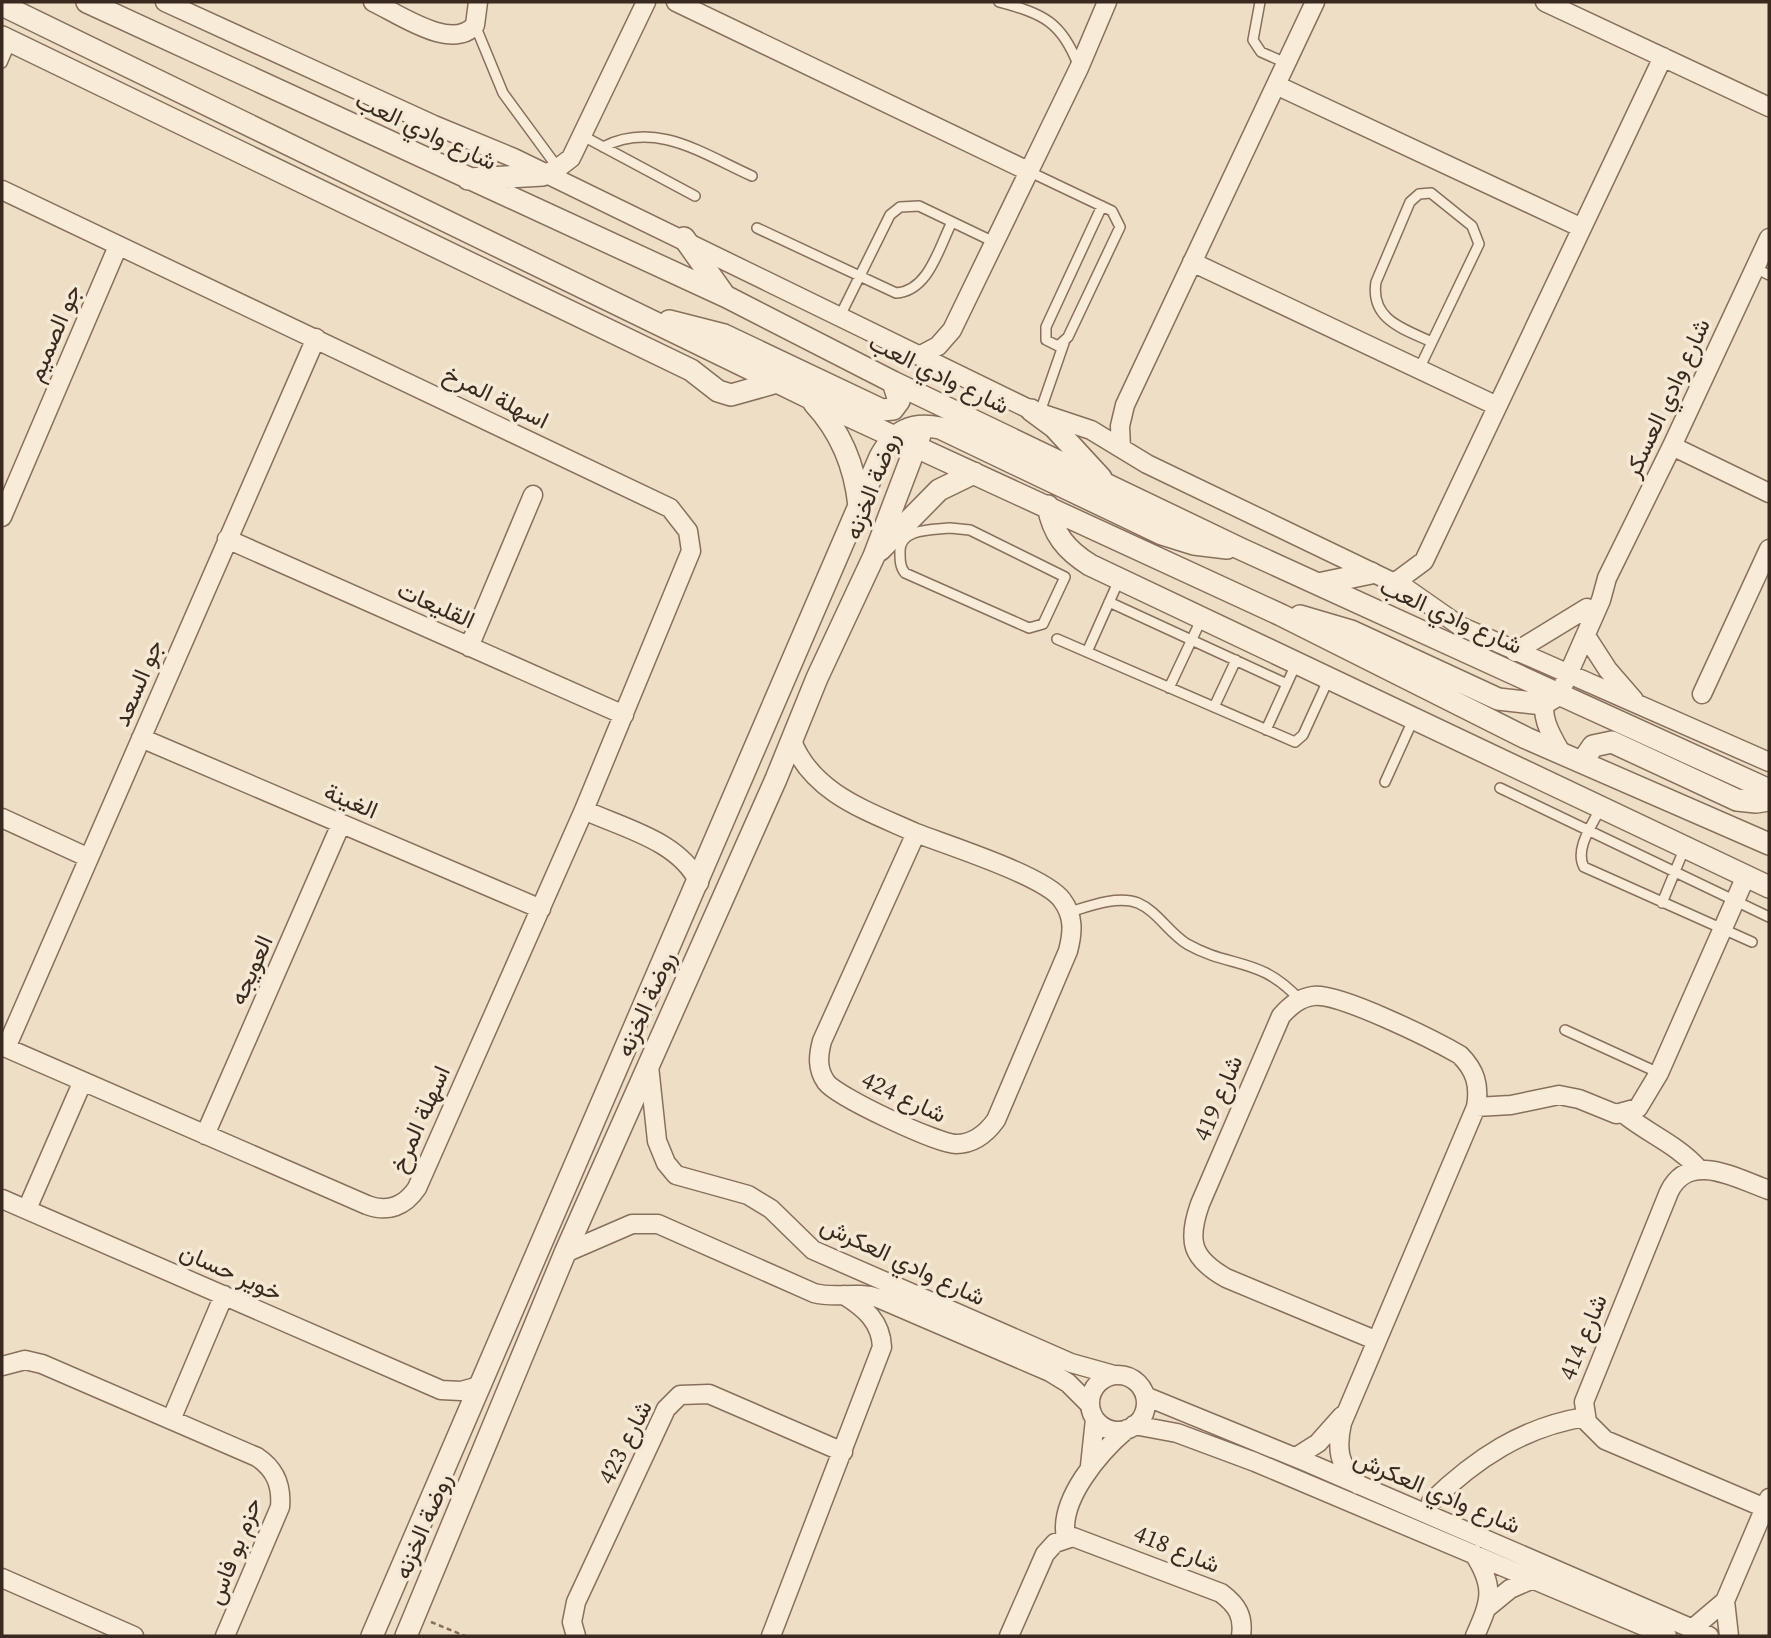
<svg xmlns="http://www.w3.org/2000/svg" width="1771" height="1638" font-family="'Source Serif 4',Vazirmatn,serif">
	<style>
		.lines { fill: none; stroke-linecap: round; stroke-linejoin: round }
		.service-casing { stroke: #886f5c; stroke-width: 12 }
		.minor-casing { stroke: #886f5c; stroke-width: 21 }
		.tertiary-casing { stroke: #886f5c; stroke-width: 24 }
		.path { stroke: #886f5c; stroke-width: 2.5; stroke-dasharray: 5 3.5; stroke-linecap: butt }
		.service { stroke: #f8ecd9; stroke-width: 9 }
		.minor { stroke: #f8ecd9; stroke-width: 18 }
		.tertiary { stroke: #f8ecd9; stroke-width: 21 }
		.labels { text-anchor: middle; stroke-width: 7; stroke-linejoin: round; paint-order: stroke }
		.street-label { font-size: 24px; fill: #39291f; stroke: #f5e9d5 }
	</style>
	<rect width="100%" height="100%" fill="#eedec5"/>
	<g class="lines">
		<defs>
			<path id="service" d="M999,2c45,12 63,20 80,65
				M1260,2l-7,38 8,12 25,11
				M475,25l28,68 55,75
				M2,63l9,-21
				M583,136l112,60
				M603,147c53,-27 100,7 149,29
				M1028,171l84,40 8,16 -52,110 -10,9 -12,-6v-13l56,-121
				M1431,193l41,33 7,18 -47,98c-28,-13 -62,-22 -56,-60l34,-80 9,-8z
				M757,228l139,65c33,-2 43,-46 56,-71
				M1755,268l14,7
				M839,318l51,-103 10,-8 19,-1 75,36
				M1419,369l13,-27
				M1040,412l24,-69
				M950,528l20,2 95,47 -22,47 -14,4 -124,-55c-5,-6 -5,-13 -5,-21 -1,-24 32,-22 50,-24z
				M1109,602l178,82
				M1057,639l238,103 8,-7 26,-57
				M1087,652l32,-72
				M1169,688l32,-68
				M1214,707l22,-47
				M1266,730l30,-66
				M1385,782l28,-62
				M1500,788l269,129
				M1601,807c-8,17 -27,42 -17,60l168,75
				M1662,903l23,-56
				M1070,912c19,-6 48,-17 68,-9 19,8 31,30 49,41 44,25 73,12 113,56
				M1565,1030l94,43"/>
			<path id="minor" d="M165,2l269,123 80,33 517,252 60,20 56,34 260,125 53,37 309,136
				M373,2c26,12 79,50 102,23l3,-23
				M676,2l352,169
				M1545,2l224,105
				M1276,85l306,143
				M543,175l15,-7 13,-10 75,-156
				M2,190l668,318 18,23 3,20 -107,259 -167,378c-12,18 -29,25 -50,17l-365,-159
				M1192,262l305,144
				M919,356l19,-10 14,-16 127,-262 28,-66
				M1672,446l97,47
				M1121,448l-1,-22 5,-21 190,-403
				M2,517l116,-271
				M227,539l397,176
				M1393,584l31,-23 239,-504
				M1586,636l22,34 26,30
				M469,647l64,-152
				M1515,652l72,-44
				M1563,686l38,-86 6,-22 65,-132 97,-208
				M1547,692c-9,23 4,43 15,62
				M1702,694l67,-145
				M141,738l400,171
				M792,741c21,53 76,70 124,92
				M584,810c39,18 96,31 115,73
				M2,818l87,40
				M916,833c31,12 129,43 146,67 12,16 11,32 6,51l-72,169c-10,14 -22,24 -40,24 -18,0 -119,-47 -130,-62 -9,-13 -8,-26 -4,-41z
				M6,1048l310,-710
				M649,1066l8,75 9,22 10,12 72,20 23,14 42,41 258,113 43,12
				M1476,1107l35,-2 48,-10 20,4 37,15 22,-6 21,-35 87,-197
				M1624,1114c25,20 52,30 74,54
				M205,1135l136,-311
				M2,1199l439,191 20,1 18,-5
				M27,1209l55,-126
				M565,1253l67,-29h26l156,69c21,6 42,-2 64,5l172,74 18,11 22,22
				M2,1366l23,-6 17,4 215,93c18,12 25,28 23,50l-55,129
				M1090 1403a28 28 0 1 1 56 0a28 28 0 1 1-56 0Z
				M1145,1396l159,65 405,175
				M171,1420l53,-125
				M1134,1425l43,8 78,29 412,174
				M1296,1457l22,-14 24,-27
				M1090,1466l5,-47
				M1358,1485c-19,-19 -22,-36 -16,-62l134,-316c4,-22 -1,-37 -16,-52 -26,-15 -122,-63 -147,-59 -14,2 -23,10 -32,20l-81,188c-13,37 -9,54 26,74l149,62
				M1431,1502c44,-43 92,-75 154,-85
				M1765,1508l-160,-68 -18,-18 -3,-20 85,-210c20,-42 68,-13 100,-2
				M1066,1538c-8,-38 34,-86 61,-109
				M1474,1554c22,34 16,48 1,82
				M2,1578l132,58
				M1488,1607l22,-18 23,-10
				M1692,1629l33,-28
				M576,1636l-4,-14 4,-20 90,-193 14,-14 29,-1 134,58
				M771,1636l111,-289c-1,-25 -17,-39 -38,-52
				M1009,1636l36,-82 10,-11 18,-6 148,56c16,12 23,23 20,43
				M1729,1636l-4,-35 44,-103"/>
			<path id="tertiary" d="M87,2l640,295 166,85 348,167 528,241
				M2,5l808,393 471,217 245,123 243,106
				M2,37l689,333 27,21 13,4 46,-13
				M468,179l75,-4
				M684,238l41,58
				M669,321l55,14 158,75 11,-1 6,-8 -6,-19
				M814,403c27,29 41,63 45,103
				M1031,410l23,17 47,51
				M1048,506c5,28 18,44 42,59l679,322
				M880,550l59,-60 35,-17
				M1318,584l53,-11
				M1300,616l51,15 147,68 45,5 16,-10
				M1582,762l11,-16 19,-4 125,58 19,2 13,-2
				M372,1636l508,-1179c14,-26 32,-35 60,-29l222,106 32,10 33,4
				M406,1636l159,-383 211,-474 41,-101 57,-122 46,-121"/>
		</defs>
		<use href="#service" class="service-casing"/>
		<use href="#minor" class="minor-casing"/>
		<use href="#tertiary" class="tertiary-casing"/>
		<path class="path" d="M431,1622l34,14"/>
		<use href="#service" class="service"/>
		<use href="#minor" class="minor"/>
		<use href="#tertiary" class="tertiary"/>
	</g>
	<g class="labels">
		<g class="street-label">
			<text transform="translate(426 131) rotate(25)" y="8">شارع وادي العب</text>
			<text transform="translate(54 333) rotate(-67)" y="8">جو الصميم</text>
			<text transform="translate(939 374) rotate(26)" y="8">شارع وادي العب</text>
			<text transform="translate(496 397) rotate(26)" y="8">اسهلة المرخ</text>
			<text transform="translate(1667 398) rotate(-65)" y="8">شارع وادي العسكر</text>
			<text transform="translate(872 486) rotate(-69)" y="8">روضة الخزنه</text>
			<text transform="translate(436 605) rotate(24)" y="8">القليعات</text>
			<text transform="translate(1451 616) rotate(24)" y="8">شارع وادي العب</text>
			<text transform="translate(138 683) rotate(-67)" y="8">جو السعد</text>
			<text transform="translate(351 801) rotate(23)" y="8">الغينة</text>
			<text transform="translate(251 970) rotate(-66)" y="8">العويجه</text>
			<text transform="translate(646 1004) rotate(-66)" y="8">روضة الخزنه</text>
			<text transform="translate(904 1097) rotate(25)" y="8">شارع 424</text>
			<text transform="translate(1218 1098) rotate(-67)" y="8">شارع 419</text>
			<text transform="translate(420 1119) rotate(-66)" y="8">اسهلة المرخ</text>
			<text transform="translate(903 1261) rotate(25)" y="8">شارع وادي العكرش</text>
			<text transform="translate(231 1272) rotate(24)" y="8">خوير حسان</text>
			<text transform="translate(1583 1337) rotate(-68)" y="8">شارع 414</text>
			<text transform="translate(625 1442) rotate(-63)" y="8">شارع 423</text>
			<text transform="translate(1437 1492) rotate(23)" y="8">شارع وادي العكرش</text>
			<text transform="translate(423 1526) rotate(-67)" y="8">روضة الخزنه</text>
			<text transform="translate(1177 1549) rotate(22)" y="8">شارع 418</text>
			<text transform="translate(234 1551) rotate(-69)" y="8">حزم بو فاس</text>
		</g>
	</g>
	<rect width="1771" height="1638" fill="none" stroke="#39291f" stroke-width="7"/>
</svg>
